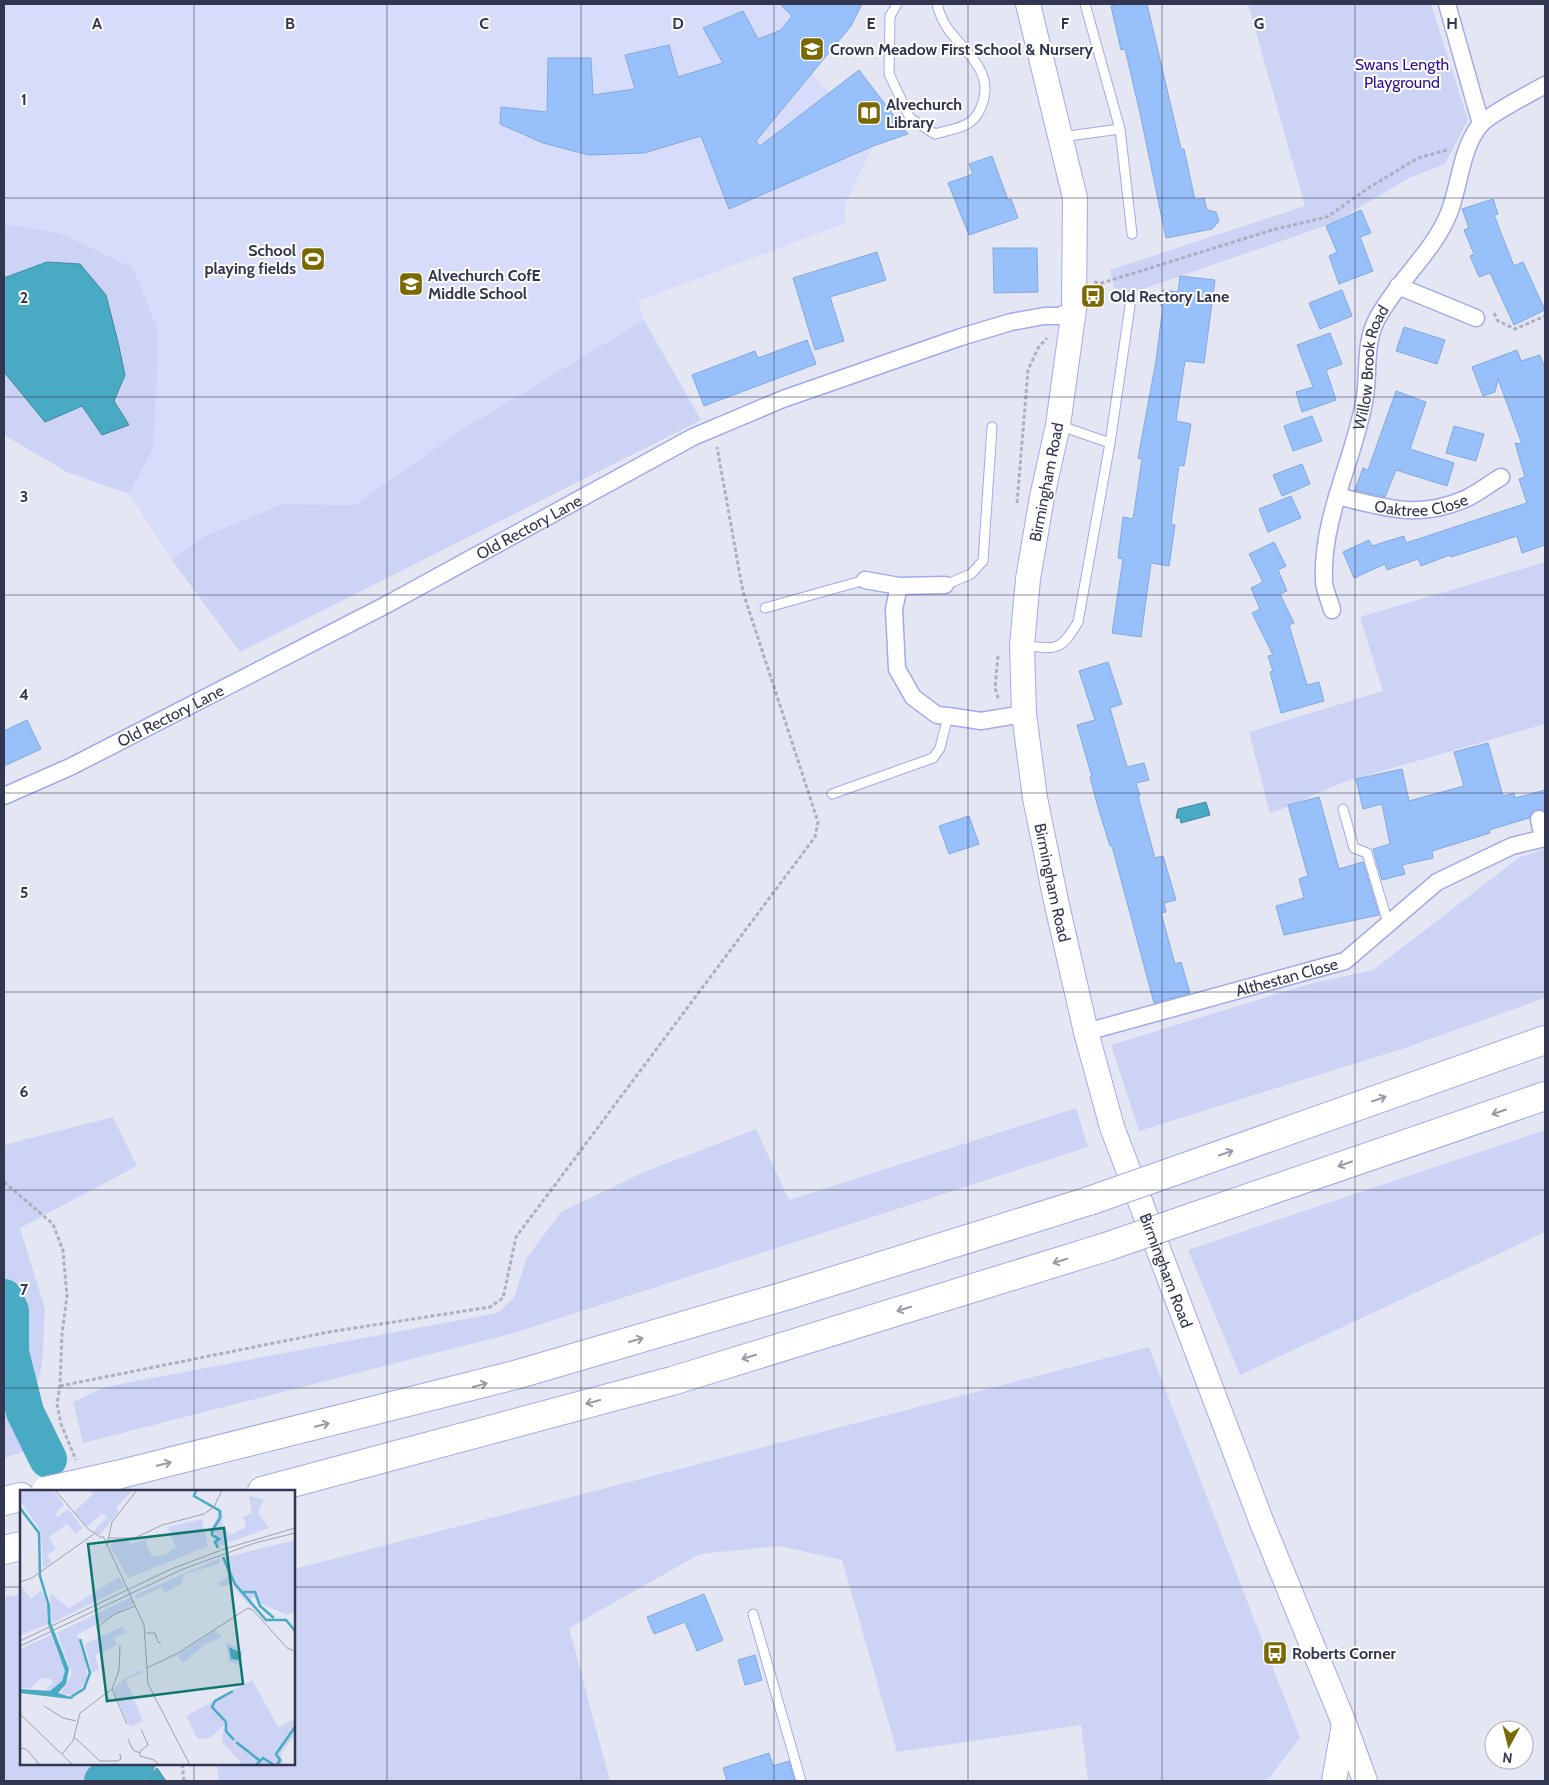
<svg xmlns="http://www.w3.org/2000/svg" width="1549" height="1785" font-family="Cabin,sans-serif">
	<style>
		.built { fill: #d7dcfb }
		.green { fill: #cdd3f5 }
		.water { fill: #49aac4; stroke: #4287a1 }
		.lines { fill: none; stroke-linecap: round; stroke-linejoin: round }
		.river { stroke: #49aac4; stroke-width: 38 }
		.building { fill: #98c0fa; stroke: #82a9e2 }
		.lane-casing { stroke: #a1aaeb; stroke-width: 11 }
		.street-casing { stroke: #a1aaeb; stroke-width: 19 }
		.secondary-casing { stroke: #a1aaeb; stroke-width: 26 }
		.highway-casing { stroke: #a1aaeb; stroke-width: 30 }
		.path { stroke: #acafc0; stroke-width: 3; stroke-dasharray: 4 2.5; stroke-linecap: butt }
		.lane { stroke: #fff; stroke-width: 9 }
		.street { stroke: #fff; stroke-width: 16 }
		.secondary { stroke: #fff; stroke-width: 24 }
		.highway { stroke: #fff; stroke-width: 28 }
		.highway-bridge-casing { stroke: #a1aaeb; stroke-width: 30; stroke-linecap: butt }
		.highway-bridge { stroke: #fff; stroke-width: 28 }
		.oneway { stroke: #989aa8 }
		.grid { fill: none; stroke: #323650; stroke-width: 1; stroke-opacity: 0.55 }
		.labels { text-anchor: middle; stroke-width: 4; stroke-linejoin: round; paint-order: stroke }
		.poi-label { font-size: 16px; font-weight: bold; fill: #323650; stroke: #fff; text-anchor: start }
		.park-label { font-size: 16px; fill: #2c1197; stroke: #fff }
		.street-label { font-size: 16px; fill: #323650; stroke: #fff }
		.inset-river { fill: none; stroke: #49aac4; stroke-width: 2.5 }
		.inset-road { fill: none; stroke: #9da0b2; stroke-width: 1 }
		.view { fill: #0f766e; fill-opacity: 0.15; stroke: #0f766e; stroke-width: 2.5 }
		.inset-edge { fill: none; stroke: #323650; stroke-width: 2.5 }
		.grid-label { font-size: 16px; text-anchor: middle; font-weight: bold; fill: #323650; stroke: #fff; stroke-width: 4; stroke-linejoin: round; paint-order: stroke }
	</style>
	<rect width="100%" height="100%" fill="#e4e6f4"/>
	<path class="built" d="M4,4h858l-11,22 -39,47 61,73 -29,60 2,17 -208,78 6,19 -181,109 -108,76 -73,-1 -79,33 -31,23 -43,-66 24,-46 6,-115 -26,-65 -73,-35 -56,-9z"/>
	<path class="green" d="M1248,4h183l37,116 -23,44 -36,14 -76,45 -190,66 -26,11 -7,-30 195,-64z
		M4,224l56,9 73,35 26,65 -6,115 -24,46 -62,-22 -63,-37v-63l27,30 51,4 32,-5 11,-26 -19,-80 -59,-33 -43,16z
		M644,320l57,100 -461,232 -68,-92 31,-23 79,-33 73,1 108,-76z
		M1545,562v162l-201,58 -74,32 -21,-82 134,-41 -23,-74z
		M1545,849v149l-140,50 -266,83 -28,-86 198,-61 64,-14 147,-113z
		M1076,1108l12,39 -574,186 -431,110 -10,-41 32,-15 392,-74 17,-15 12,-39 35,-47 83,-40 112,-43 33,71z
		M113,1117l24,49 -117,62 25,81 -3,56 -7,27 15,51 -46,15v-313z
		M1545,1130v102l-305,143 -52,-125z
		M1149,1347l151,391 -31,40 -12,3h-169l-7,-56 -184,27 -55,-192 -62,-14 -80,8 -131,74 41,153h-391l-2,-17h77v-195z
		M21,1594v170h135l1,4 -10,13h-143v-184z"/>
	<path class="water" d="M47,262l33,2 26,31 12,47 7,33 -11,26 15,24 -27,10 -20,-29 -37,16 -41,-50v-94z
		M1206,802l4,13 -29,8 -1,-5h-4l2,-9z
		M157,1768l9,13h-19z"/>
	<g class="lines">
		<path class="river" d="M4,1298l6,13v41l15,60 23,47
			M103,1781l33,-17"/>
	</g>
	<path class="building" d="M780,4h82l-11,22 -95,115 4,5 99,-76 49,64 -35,12 -144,63 -28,-73 -57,17 -55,2 -46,-12 -43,-19 1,-17 46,5 1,-54h43l2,37 42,-6 -10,-34 44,-10 9,32 45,-14 -20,-35 40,-17 15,28 23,-9 11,-14z
		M1122,4h25l34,145h3l11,51 9,-2 3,12 9,2 3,9 -7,8 -46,9 -26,-125 -15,-64 -4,1 -10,-44z
		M992,156l16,44 3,-1 7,19 -49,17 -21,-52 25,-9 -4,-10z
		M1493,199l5,15 -4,1 20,51 9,-4 22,48 -31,15 -24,-52 -11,4 -9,-21 4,-2 -10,-24 5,-2 -7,-19z
		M1361,210l10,23 -11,4 13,34 -34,13 -10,-28 8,-4 -11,-26z
		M993,248h44l1,44 -44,1z
		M877,252l9,28 -56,17 14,44 -29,9 -22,-72z
		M1180,276l35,4 -11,83 -19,-2 -9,60 15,3 -7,42 -5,-1 -8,59 4,1 -6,41 -18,-3 -10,74 -29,-4 11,-74 -5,-1 5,-41 10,2 9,-60 -4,-1 18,-97 7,-55h-2l2,-16 15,2z
		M1342,290l10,26 -32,13 -11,-26z
		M1404,327l41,13 -8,24 -41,-13z
		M1330,333l12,31 -16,6 10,30 -34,12 -6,-20 17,-5 -16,-42z
		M807,340l9,24 -112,42 -12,-31 63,-24 3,7z
		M1517,350l4,11 19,-6 5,13v177l-23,8 -5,-17 -66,21 -1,-2 -29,11 -3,-7 -31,11 -2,-6 -31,14 -11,-26 26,-12 3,6 32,-10 2,7 121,-40 -8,-24 6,-2 -10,-34 7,1 -24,-65 -3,13 -12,4 -11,-29z
		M1396,391l30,11 -16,47 44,14 -7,23 -51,-16 -11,27 -30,-7 8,-22 5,2z
		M1312,416l10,25 -29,10 -9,-25z
		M1454,426l30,8 -8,27 -30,-8z
		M1302,464l8,20 -28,12 -9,-21z
		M1291,496l10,22 -33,14 -9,-23z
		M1274,542l12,24 -8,4 9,21 -7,3 14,29 -5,2 18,60 12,-3 5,19 -43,12 -11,-41 3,-1 -5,-15 5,-1 -21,-42 8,-4 -9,-21 12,-6 -14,-28z
		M1108,662l14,42 -12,4 17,59 17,-4 5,17 -13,3 4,13h-2l17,62 8,-2 13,44 -12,3 2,9 -5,1 14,51 6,-2 9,31 -36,10 -42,-157h-2l-12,-39 -8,-30h2l-15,-52 18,-5 -16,-49z
		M27,720l14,29 -37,17v-35z
		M1488,743l15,53 11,-3 1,5 30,-8v21l-9,-2 -4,3 -3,6 -40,12 1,3 -58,18 1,7 -31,7 3,9 -23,6 -9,-31 17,-5 -8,-40 -19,5 -7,-30 46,-10 7,32 40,-11 15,-4 -10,-34z
		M1319,797l20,72 24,-7 16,53 -95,20 -8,-29 28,-8 -5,-19 9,-3 -20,-71z
		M969,816l10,28 -30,10 -10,-28z
		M704,1594l19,46 -26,11 -12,-29 -31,12 -7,-17z
		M755,1655l7,25 -17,5 -7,-25z
		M769,1753l4,13 16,-5 6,20h-68l-4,-13z"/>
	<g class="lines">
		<defs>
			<path id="lane" d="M897,4l-7,12 -1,58 21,44 25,16c24,-7 40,-6 48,-32 10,-32 -19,-51 -35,-73 -5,-7 -9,-17 -11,-25
				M1085,4l35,125 12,105
				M1061,137l59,-8
				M1058,425l52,18
				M945,585l26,-11 12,-13 9,-134
				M765,608l100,-28
				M1024,645c32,5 37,6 54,-23l32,-179 20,-137
				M832,794l101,-36 7,-10 8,-32
				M1343,809l11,39 13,5 21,70
				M753,1614l48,167"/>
			<g id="street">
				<path d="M1447,4l34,120"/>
				<path d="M1398,286l78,32"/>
				<path id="s1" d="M1337,496c47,11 80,24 128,3 12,-5 24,-15 36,-22"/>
				<path d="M865,580l34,6 -5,23 3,60 16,28 24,18 11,1 33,5 43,-7"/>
				<path d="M899,586l46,-1"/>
				<path id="s2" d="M1332,610c-2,-9 -8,-20 -8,-29 -3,-64 31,-123 41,-184 4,-26 -1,-54 12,-78 20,-38 56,-66 72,-106 11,-28 12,-66 32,-89 9,-10 50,-31 64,-39"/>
				<path id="s3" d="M4,796l66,-29 316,-162 307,-168 90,-38 178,-62 50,-15 33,-6h16l14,-7"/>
				<path d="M1539,819l4,19"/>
				<path id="s4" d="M1086,1032l259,-71 92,-79 75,-36 33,-8"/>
			</g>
			<g id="secondary">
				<path id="s5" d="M1028,4l47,194 -1,111 -16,116 -16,72 -14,82 -6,66 2,69 11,84 21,103 30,131 26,95 150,396 82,200 21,58"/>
				<path d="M1334,1781l10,-57"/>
			</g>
			<path id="highway" d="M1180,1169l365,-129
				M1193,1217l352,-121
				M117,1475l398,-100 270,-79 304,-95
				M262,1491l410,-110 434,-134
				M4,1501l17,-4
				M4,1550l17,-4"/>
		</defs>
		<use href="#lane" class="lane-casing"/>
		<use href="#street" class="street-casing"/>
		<use href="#secondary" class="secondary-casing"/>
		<use href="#highway" class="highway-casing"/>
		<path class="path" d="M1094,282l8,1 170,-53 55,-13 43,-30 48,-29 29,-8
			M1494,313l4,8 17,8 30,-13
			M1017,503l11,-133 10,-22 9,-10
			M998,656l-3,32 4,13
			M4,1182l49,42 10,27 4,45 -5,38 -2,52 -3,18 4,20 15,36
			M60,1386l269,-54 161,-25 13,-9 13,-61 299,-400 3,-15 -75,-230 -26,-145
			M182,1764l2,17"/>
		<use href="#lane" class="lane"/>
		<use href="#street" class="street"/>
		<use href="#secondary" class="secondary"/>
		<use href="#highway" class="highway"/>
		<defs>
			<path id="highway-bridge" d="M1089,1201l91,-32
				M1106,1247l87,-30
				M46,1491l71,-16"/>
		</defs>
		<use href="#highway-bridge" class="highway-bridge-casing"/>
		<use href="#highway-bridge" class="highway-bridge"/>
	</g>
	<defs><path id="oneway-shaft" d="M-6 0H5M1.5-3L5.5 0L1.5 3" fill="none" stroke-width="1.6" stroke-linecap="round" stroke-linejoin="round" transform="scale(1.25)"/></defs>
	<g class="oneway">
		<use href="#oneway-shaft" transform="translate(1379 1099) rotate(-19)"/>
		<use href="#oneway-shaft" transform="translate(1499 1112) rotate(161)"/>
		<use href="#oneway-shaft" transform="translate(1226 1153) rotate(-19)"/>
		<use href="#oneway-shaft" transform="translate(1345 1164) rotate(161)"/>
		<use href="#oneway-shaft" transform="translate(1060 1261) rotate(163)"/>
		<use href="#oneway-shaft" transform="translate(904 1309) rotate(163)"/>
		<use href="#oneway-shaft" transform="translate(636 1340) rotate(-16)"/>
		<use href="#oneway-shaft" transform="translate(749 1357) rotate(163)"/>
		<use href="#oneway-shaft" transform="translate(480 1385) rotate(-15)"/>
		<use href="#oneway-shaft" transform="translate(593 1402) rotate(165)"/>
		<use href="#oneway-shaft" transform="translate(322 1425) rotate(-14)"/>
		<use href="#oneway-shaft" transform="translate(164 1464) rotate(-14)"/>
	</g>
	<path class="grid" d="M194,4v1487M387,4v1777M581,4v1777M774,4v1777M968,4v1777M1162,4v1777M1355,4v1777M4,198h1541M4,397h1541M4,595h1541M4,793h1541M4,992h1541M4,1190h1541M4,1388h1541M4,1587h17M294,1587h1251M194,1764v17"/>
	<defs>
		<symbol id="school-square" viewBox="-11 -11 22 22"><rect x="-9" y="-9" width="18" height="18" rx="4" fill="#7a6900" stroke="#fff"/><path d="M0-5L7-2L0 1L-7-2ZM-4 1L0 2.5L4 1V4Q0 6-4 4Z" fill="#fff"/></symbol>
		<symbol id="library-square" viewBox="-11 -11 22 22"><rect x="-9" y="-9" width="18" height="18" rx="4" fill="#7a6900" stroke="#fff"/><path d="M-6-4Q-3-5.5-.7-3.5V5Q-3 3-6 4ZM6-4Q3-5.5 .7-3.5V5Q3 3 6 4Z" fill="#fff"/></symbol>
		<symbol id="stadium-square" viewBox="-11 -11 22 22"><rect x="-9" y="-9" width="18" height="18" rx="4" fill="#7a6900" stroke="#fff"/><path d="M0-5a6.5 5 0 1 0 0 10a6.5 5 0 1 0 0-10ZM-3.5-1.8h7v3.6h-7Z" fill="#fff"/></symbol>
		<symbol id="bus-square" viewBox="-11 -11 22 22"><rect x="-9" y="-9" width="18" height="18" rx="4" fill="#7a6900" stroke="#fff"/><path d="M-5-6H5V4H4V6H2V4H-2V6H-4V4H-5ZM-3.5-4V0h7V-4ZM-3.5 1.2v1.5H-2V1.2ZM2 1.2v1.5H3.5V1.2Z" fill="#fff"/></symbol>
	</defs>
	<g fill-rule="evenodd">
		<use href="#school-square" x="798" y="35" width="28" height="28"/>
		<use href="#library-square" x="855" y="99" width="28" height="28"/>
		<use href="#stadium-square" x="299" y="245" width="28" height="28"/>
		<use href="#school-square" x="397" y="270" width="28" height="28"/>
		<use href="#bus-square" x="1079" y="282" width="28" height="28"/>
		<use href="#bus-square" x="1261" y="1639" width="28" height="28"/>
	</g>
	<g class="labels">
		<g class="poi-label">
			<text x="830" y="55">Crown Meadow First School &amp; Nursery</text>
			<text x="886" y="110">Alvechurch<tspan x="886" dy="18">Library</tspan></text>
			<text x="296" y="256" text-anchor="end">School<tspan x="296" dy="18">playing fields</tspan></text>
			<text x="428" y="281">Alvechurch CofE<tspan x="428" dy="18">Middle School</tspan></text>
			<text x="1110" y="302">Old Rectory Lane</text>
			<text x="1292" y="1659">Roberts Corner</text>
		</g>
		<g class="park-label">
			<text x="1402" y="70">Swans Length<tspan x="1402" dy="18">Playground</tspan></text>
		</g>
		<g class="street-label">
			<text dy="6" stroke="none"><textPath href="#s2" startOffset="250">Willow Brook Road</textPath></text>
			<text transform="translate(1046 482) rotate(-79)" y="6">Birmingham Road</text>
			<text dy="6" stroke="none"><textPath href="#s1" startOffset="86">Oaktree Close</textPath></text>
			<text dy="6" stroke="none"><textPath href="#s3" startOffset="590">Old Rectory Lane</textPath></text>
			<text dy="6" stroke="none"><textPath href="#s3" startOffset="185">Old Rectory Lane</textPath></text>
			<text dy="6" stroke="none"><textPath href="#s5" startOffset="891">Birmingham Road</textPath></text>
			<text dy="6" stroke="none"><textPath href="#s4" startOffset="208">Althestan Close</textPath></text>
			<text dy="6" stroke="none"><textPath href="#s5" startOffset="1296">Birmingham Road</textPath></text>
		</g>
	</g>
	<g transform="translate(20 1490)">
		<rect width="275" height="275" fill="#e4e6f4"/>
		<path d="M0,0h33l11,15 -9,9 3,3 10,-8 15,19 -8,6 -8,-10 -18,13 7,12 -9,5 5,9 -9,5 -2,-36 -21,-32zM70,0h43l-17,18 2,4 -18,23 -7,-3 14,-15 -5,-4 -15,14 -13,-15 19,-18zM229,6l15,3 -6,13 11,16 -52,19 -7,-16 7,-13 1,-11 5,8 -1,10 8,10 16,-8 -3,-10 9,-4zM182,29l6,27 -80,32 -18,-32 6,-6h12l2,4 15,-4 7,16 13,-1 11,-8 -9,-20zM275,50v72l-7,3 -29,-12 -5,-7 -3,3 3,9 -3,-1 -20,-23 -10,3 -3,-4 10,-6 -5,-19zM200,68l-1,6 -34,10 -4,10 -16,9 -4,-6 -24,12 -2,-4zM99,87l6,10 -73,36 -2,-30 19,15zM0,94l11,15 11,-9 4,9 2,25 -28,11zM111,107l3,7 -57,31 8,21 2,23 -10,16 -17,-1 12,-20 -15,-41zM103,136l3,7 -12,5 3,7 -22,10 4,14 -7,4 -7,-29zM195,140l7,7 -16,7 -23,19 -6,-8zM31,145l14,36 -3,10 -12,10 -6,1 9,-10 -4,-4 -10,1 -8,9h-11v-39zM206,152l17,8 -3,15 -11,-3zM122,180l1,2 -17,8 17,41 -13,6 -17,-38 11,-10zM232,190l26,47 17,-8v16l-14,18 2,12h-40l-21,-23 2,-17 -14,13 -12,1 -12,-23z" fill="#cdd3f5"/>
		<path d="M30,114l1,19 18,46 -3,15 -8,9 16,5 -4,1 -50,-6v-4l30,2 12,-10 3,-10 -17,-47 -1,-19zM209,157l12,6 -1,7 -9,-1z" fill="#49aac4"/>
		<path class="inset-river" d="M176,0l-2,6 26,15v7l-8,13v4l7,4 -4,3 3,6M0,18l19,25 1,43 9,30M203,67l12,27 31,36h20l9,11M223,102h12l5,14 14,12M213,201l-18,10 -3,6 14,15v9l8,9M51,207l13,-8 6,-16 -10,-34M216,252l23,18M236,275l7,-7 11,7M257,275l3,-5 -4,-6 19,-27"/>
		<path class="inset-road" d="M35,0l33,39 14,9M83,46l41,89 4,59 42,81M88,48h27l27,-13 42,-11 10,-7 8,-17M87,55l5,-23 25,-32M0,92l12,-4 62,-44M76,138l19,-14 20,-8M126,143h9l3,9 3,1M0,151l149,-71 55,-21 71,-21M0,156l163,-77 72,-26 40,-10M127,178l31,-15 70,-45 5,2 34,38 8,3M92,199l15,35M24,216l19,12 13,3M0,224l53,51M121,239l7,16 -8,6v5l14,4 5,5M54,247l26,24h17l4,-2 -1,-5M108,249l5,11 7,3M0,258l6,1 14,16M42,264l11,-13 7,-28 32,-24 7,-19 1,-25"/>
		<path class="view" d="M204,38l19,156 -136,17 -19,-157z"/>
		<rect width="275" height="275" class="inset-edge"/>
	</g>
	<g class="grid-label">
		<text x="97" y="29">A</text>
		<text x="290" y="29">B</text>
		<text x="484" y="29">C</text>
		<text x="678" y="29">D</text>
		<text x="871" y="29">E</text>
		<text x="1065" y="29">F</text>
		<text x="1259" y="29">G</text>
		<text x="1452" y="29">H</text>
		<text x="24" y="105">1</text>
		<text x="24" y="303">2</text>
		<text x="24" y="502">3</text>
		<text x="24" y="700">4</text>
		<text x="24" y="898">5</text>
		<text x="24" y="1097">6</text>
		<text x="24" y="1295">7</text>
	</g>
	<rect width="1549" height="1785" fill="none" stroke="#323650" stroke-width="10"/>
	<g transform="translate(1509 1745) rotate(187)"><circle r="24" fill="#ffffff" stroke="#adafb9"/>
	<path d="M0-4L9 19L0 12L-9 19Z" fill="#7a6900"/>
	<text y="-8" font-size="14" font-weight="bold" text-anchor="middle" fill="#323650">N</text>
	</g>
</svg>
